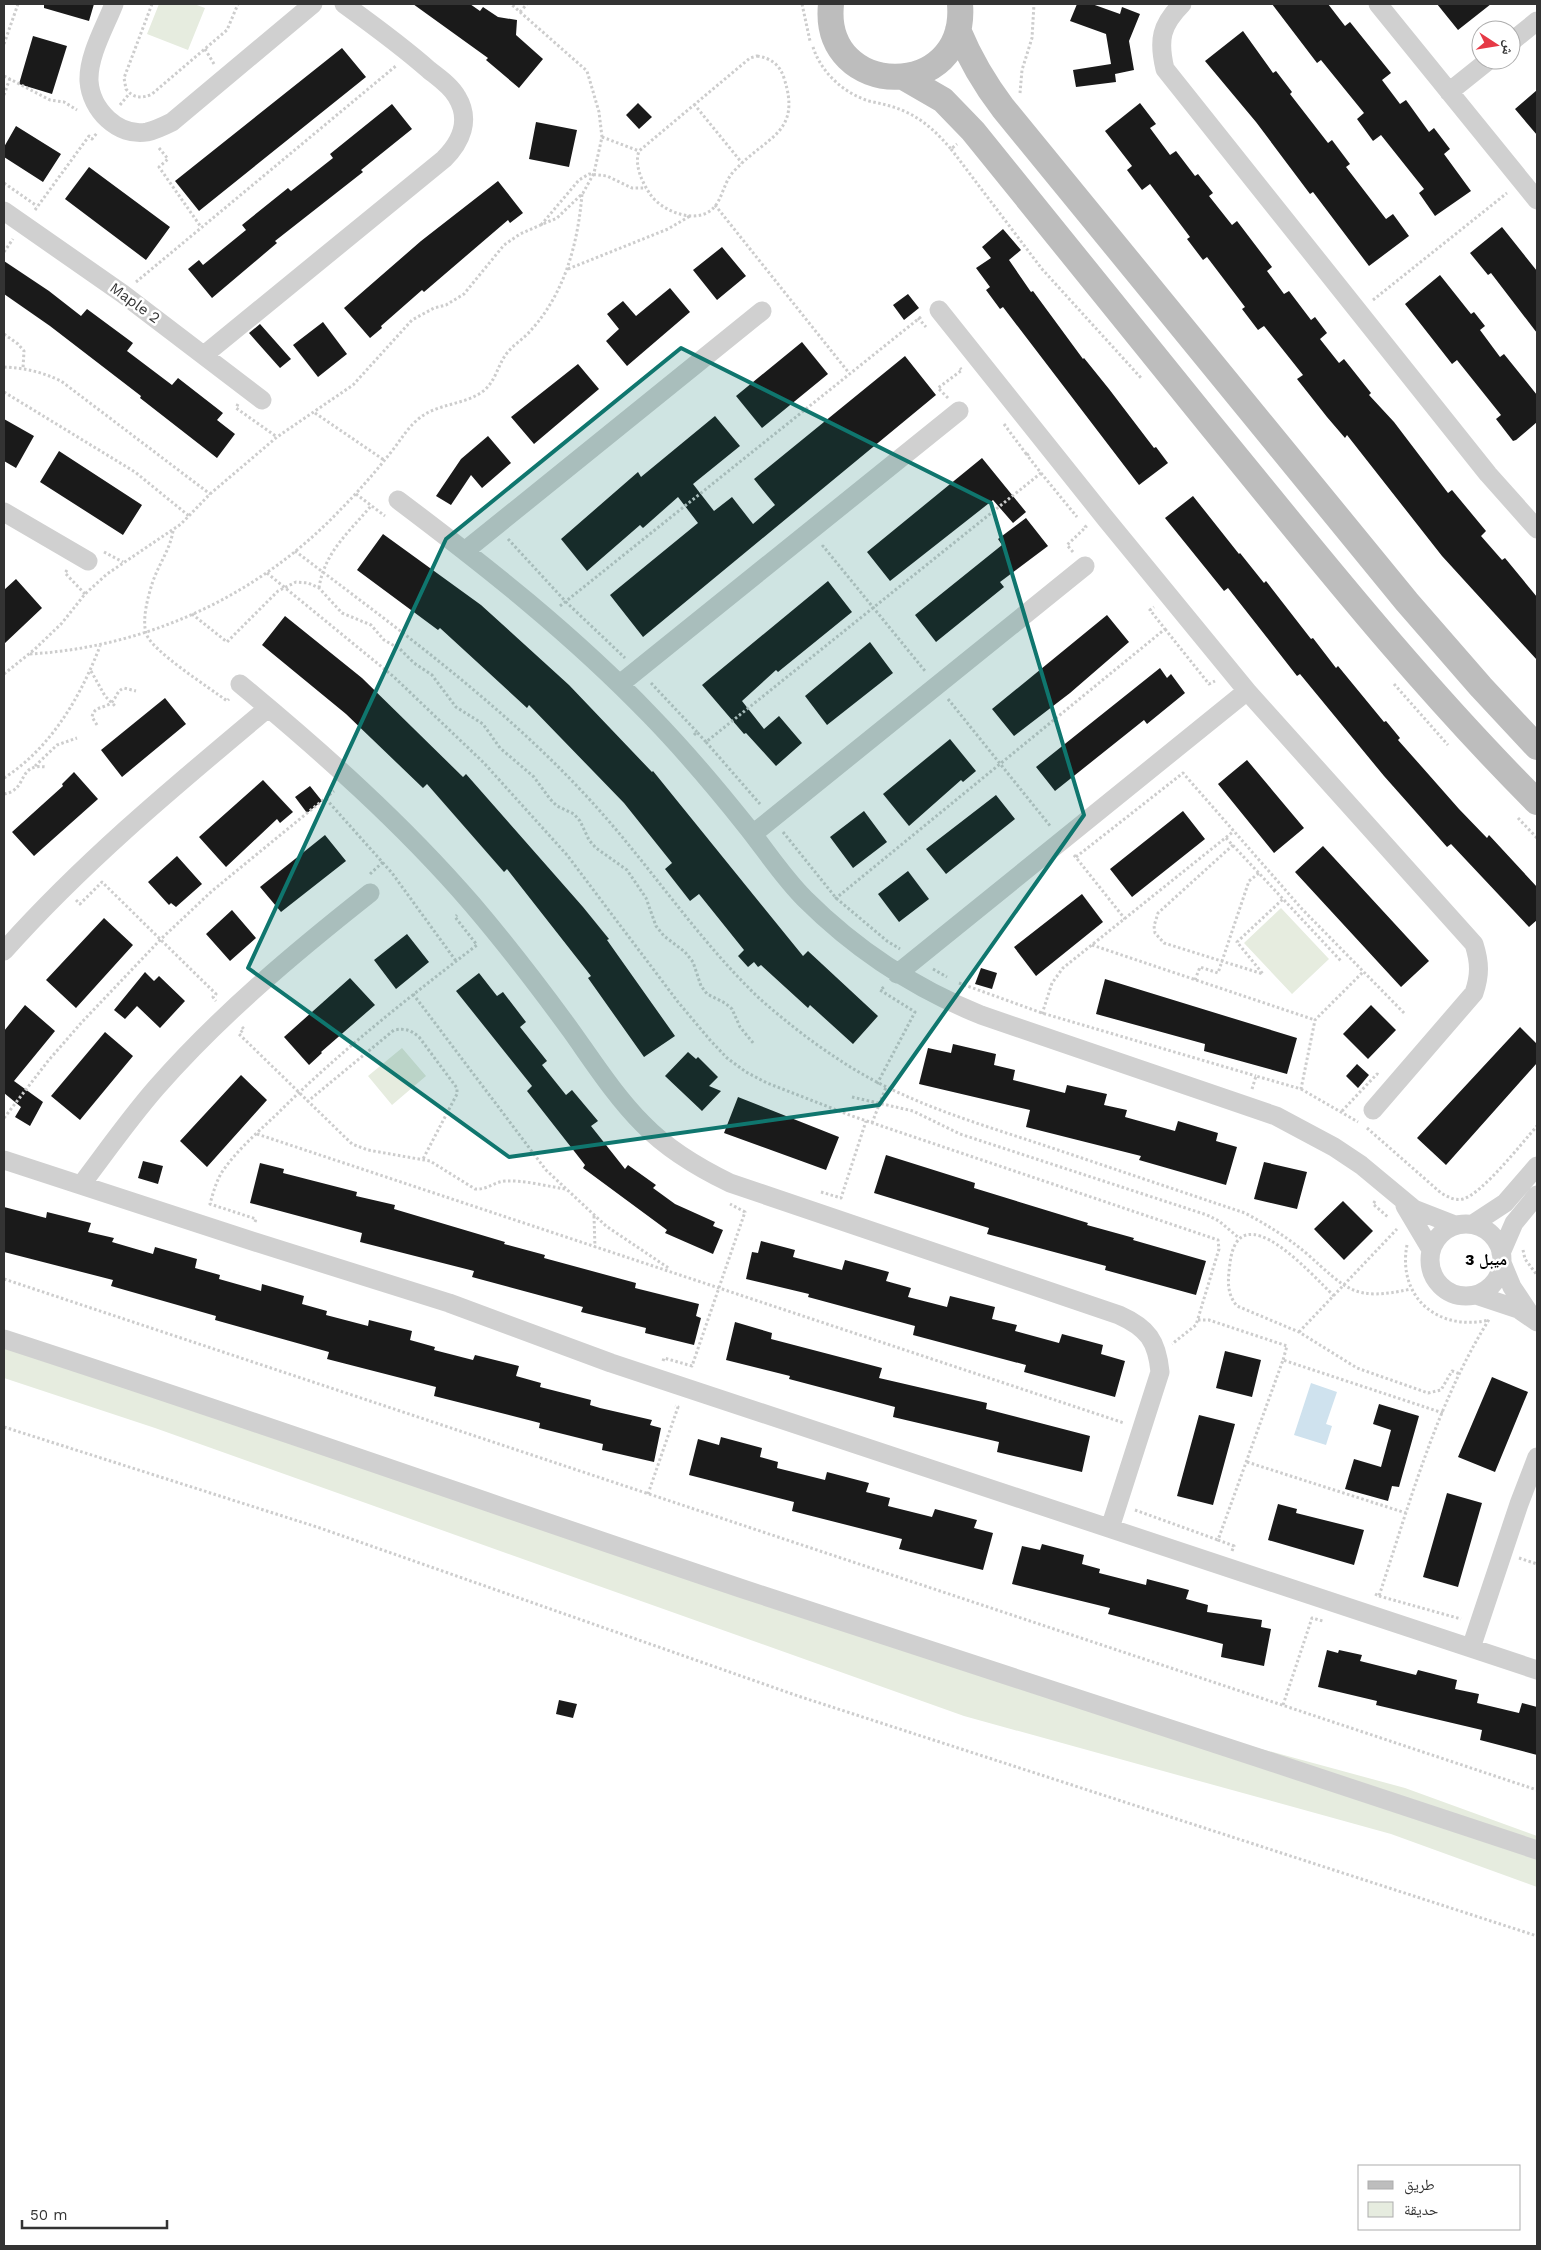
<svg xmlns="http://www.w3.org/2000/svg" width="1541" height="2250" font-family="'Work Sans','Noto Naskh Arabic',sans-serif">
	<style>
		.green { fill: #e6ecdf }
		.water { fill: #cfe2ee }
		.building { fill: #1a1a1a }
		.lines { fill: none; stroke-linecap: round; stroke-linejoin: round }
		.path { stroke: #cdcdcd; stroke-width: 3; stroke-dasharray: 2.5 2.5; stroke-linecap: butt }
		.street { stroke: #d0d0d0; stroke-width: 19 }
		.secondary { stroke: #bdbdbd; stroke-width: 26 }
		.marked { fill: #0f766e; fill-opacity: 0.2; stroke: #0f766e; stroke-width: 4; stroke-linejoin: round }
		.labels { text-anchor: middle; stroke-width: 5; stroke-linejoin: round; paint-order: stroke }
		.street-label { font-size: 15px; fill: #333; stroke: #fff }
		.neighbourhood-label { font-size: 16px; font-weight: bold; fill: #000; stroke: #fff }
	</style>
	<rect width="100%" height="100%" fill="#fff"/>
	<path class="green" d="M159,4h35l11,4 -17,42 -41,-16z
		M1281,908l48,51 -37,35 -48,-51z
		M402,1048l24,28 -34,29 -24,-29z
		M4,1331l970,340 431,117 132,48v51l-146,-53 -427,-118 -809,-288 -151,-50z"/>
	<path class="water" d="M1311,1383l26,9 -11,32 6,2 -6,19 -32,-10z"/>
	<path class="building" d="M44,4h50l-5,17 -45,-13z
		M413,4h57l10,7 3,-4 15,10 19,3 -1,15 27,24 -24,29 -33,-28 2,-2z
		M1077,4h15l28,10 2,-7 18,7 -11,27 5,29 -19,4 1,8 -40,5 -3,-17 38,-6 -5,-30 -36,-13z
		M1272,4h56l17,22 5,-4 41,51 -9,7 18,24 6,-4 23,32 5,-4 16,21 -6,5 27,37 -36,25 -16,-23 5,-4 -43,-54 -8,6 -16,-22 7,-6 -43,-53 -4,3z
		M1437,4h54l-33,26z
		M1243,31l30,42 3,-2 16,21 -2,2 38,49 4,-3 18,24 -4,3 40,52 7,-5 16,22 -40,30 -56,-74 -3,2 -54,-72 -51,-61z
		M33,36l34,10 -15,48 -33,-10z
		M342,48l24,29 -167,134 -24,-30z
		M1537,90v45l-22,-26z
		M638,103l14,14 -13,12 -13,-14z
		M1140,103l16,21 -6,4 20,27 6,-4 19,25 3,-2 15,19 -4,3 23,29 5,-4 35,46 -5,4 17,23 5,-3 22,29 4,-3 12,16 -7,6 19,24 5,-4 27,34 -2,2 25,27 54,71 4,-3 34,41 -5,5 21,24 3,-2 32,39v63l-95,-104 -95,-121 -2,3 -18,-21 -30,-38 6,-4 -39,-49 -6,4 -16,-21 3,-2 -38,-50 -4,3 -16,-21 3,-2 -40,-53 -8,6 -15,-20 5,-4 -27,-35z
		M392,104l20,25 -51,41 2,2 -88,69 2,2 -65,55 -24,-29 11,-9 4,5 43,-35 -4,-5 46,-37 3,3 42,-33 -3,-4z
		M536,122l41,8 -8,37 -40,-8z
		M16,126l45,28 -18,28 -39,-25v-10z
		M89,167l81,60 -24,33 -81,-61z
		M498,181l25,32 -13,10 -2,-3 -84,72 -2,-2 -41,36 1,2 -12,10 -26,-30 77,-67z
		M1502,227l35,44v62l-46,-60 -3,2 -18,-22z
		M1003,229l18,21 -12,10 22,32 2,-1 50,68 1,-1 25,31 45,59 2,-1 12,16 -29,22 -136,-178 -3,2 -14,-19 4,-3 -14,-19 15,-10 -9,-11z
		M722,247l24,29 -29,24 -24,-30z
		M4,261l45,30 32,25 6,-7 46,34 -6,8 45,34 6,-7 45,35 -6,7 18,14 -18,24 -77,-60 1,-2 -91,-70 -46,-32z
		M1440,275l31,39 3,-2 11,14 -5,4 20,27 4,-3 33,41v27l-21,18 -3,1 -17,-22 5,-4 -44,-55 -5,4 -47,-60z
		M670,288l20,24 -63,54 -21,-25 13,-12 -12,-15 16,-13 13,15z
		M908,294l11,14 -15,12 -11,-15z
		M323,322l24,32 -29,23 -25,-32z
		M260,324l31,35 -11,9 -31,-35z
		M802,342l26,32 -66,54 -26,-32z
		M905,356l31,39 -293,242 -33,-42 88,-72 -20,-26 -35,31 -3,-3 -53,46 -26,-32 77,-67 3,5 74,-61 25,30 -47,38 21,27 18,-14 21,27 22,-19 -21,-26z
		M578,364l21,25 -65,55 -23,-27z
		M4,419l30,17 -18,32 -12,-7z
		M488,436l23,27 -29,25 -11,-13 -20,30 -15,-9 25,-37z
		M59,451l83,54 -19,30 -83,-53z
		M982,458l44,54 -13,11 -20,-23 -103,81 -23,-29z
		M1193,496l46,58 1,-1 24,30 2,-2 45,58 2,-1 23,30 2,-2 46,56 2,-1 14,17 -2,2 24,27 37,42 28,29 2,-3 48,52v33l-8,7 -78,-83 -4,3 -63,-71 -84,-102 -3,2 -69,-88 -4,3 -59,-73z
		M1026,518l22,28 -48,36 4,5 -68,55 -21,-27 87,-70 -4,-6z
		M383,534l98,71 88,80 83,87 1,-1 150,185 5,-5 70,65 -25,28 -43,-39 -2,3 -47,-43 -3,2 -4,-5 -6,5 -10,-11 6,-6 -45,-56 -9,7 -25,-32 7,-6 -48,-60 -95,-98 -2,3 -87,-80 -2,2 -81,-60z
		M16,579l26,29 -38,36v-54z
		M828,581l24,31 -74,60 -2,-2 -34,31 22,28 15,-13 23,27 -26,23 -30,-33 -2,1 -42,-49z
		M1107,615l22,27 -59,51 -56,43 -22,-27z
		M285,616l77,62 101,99 3,-3 117,133 26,32 -2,1 68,96 -31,21 -56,-79 3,-2 -84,-107 -3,3 -77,-88 -4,4 -77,-74 -84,-69z
		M870,642l23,31 -66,52 -22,-29z
		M1160,668l7,10 4,-4 14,19 -38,31 -3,-4 -89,71 -19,-24z
		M165,698l21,26 -64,53 -21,-27z
		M950,739l26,32 -13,11 -2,-2 -52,46 -26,-32z
		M1247,760l57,68 -30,25 -56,-69z
		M74,772l24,27 -64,57 -22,-24 51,-46 -1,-2z
		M263,780l30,32 -13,11 -3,-4 -51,48 -27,-30z
		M310,786l12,15 -15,12 -12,-16z
		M996,795l19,24 -69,55 -20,-25z
		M864,811l23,31 -34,26 -23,-31z
		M1183,811l22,28 -73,58 -22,-28z
		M325,835l21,26 -65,51 -21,-25z
		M1323,846l106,115 -28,26 -106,-115z
		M177,856l25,28 -26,23 -5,-4 -2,2 -21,-23z
		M908,871l21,28 -30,23 -21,-28z
		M1082,894l21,28 -67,54 -22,-29z
		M232,910l24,28 -26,23 -24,-27z
		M104,918l29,27 -57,63 -30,-28z
		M407,934l22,28 -33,27 -22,-29z
		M981,968l16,5 -5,16 -17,-5z
		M145,972l9,9 5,-5 26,25 -25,27 -23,-22 -12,13 -11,-9z
		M479,973l18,23 6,-4 23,30 -6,5 27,34 -5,4 24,30 6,-5 26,31 -7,5 34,43 3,-4 28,20 -3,3 22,16 40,18 -2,4 10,4 -10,24 -48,-21 2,-3 -84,-62 2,-3 -58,-74 5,-5 -76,-95z
		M350,978l25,27 -54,47 1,1 -13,12 -25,-28z
		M1105,979l192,59 -10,36 -83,-23 1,-7 -109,-30z
		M25,1005l30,26 -41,50 29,21 -13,24 -15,-9 6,-10 -17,-14v-62z
		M1371,1005l25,25 -28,29 -25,-25z
		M1520,1027l17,17v19l-91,102 -29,-27z
		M105,1032l28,24 -53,64 -29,-24z
		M953,1044l43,10 -2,11 21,5 -2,10 52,13 2,-8 40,9 -3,11 23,5 -2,7 50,14 3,-10 40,12 -2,8 21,6 -11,38 -87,-25 2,-4 -115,-29 4,-17 -111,-26 9,-36 23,5z
		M688,1052l8,7 2,-2 20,20 -9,9 12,5 -19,20 -37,-35z
		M1357,1064l12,11 -11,13 -12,-12z
		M241,1075l26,25 -60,67 -27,-26z
		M738,1097l101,40 -13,33 -102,-37z
		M886,1155l89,28 -1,5 114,35 -1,2 47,13 -1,2 73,21 -10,34 -91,-25 1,-4 -119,-32 2,-6 -115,-35z
		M143,1161l20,5 -5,18 -20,-6z
		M1264,1162l43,10 -10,37 -43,-10z
		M260,1163l24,6 -1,4 74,19 -1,4 39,9 -1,4 111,33 -1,2 41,11 -1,3 92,25 -1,5 64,16 -3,12 5,2 -7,27 -49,-12 1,-5 -65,-16 2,-5 -111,-30 2,-6 -114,-29 2,-9 -112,-30z
		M1343,1201l30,30 -29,29 -30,-31z
		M4,1207l42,11 1,-6 44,11 -3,9 26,6 -2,4 41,12 2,-7 42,12 -2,9 25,7 -1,4 42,12 1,-7 42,12 -2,8 25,7 -1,4 42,11 1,-6 43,11 -2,9 25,7 -1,3 39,10 2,-5 44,11 -3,10 25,7 -1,4 51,13 -1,5 10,3 52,12 -2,5 11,3 -7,34 -52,-12 1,-6 -64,-16 1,-5 -106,-27 2,-9 -109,-28 2,-7 -114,-32 1,-4 -105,-30 2,-6 -109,-28z
		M761,1241l34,9 -2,7 49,13 3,-10 44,12 -3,9 25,7 -3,9 39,10 3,-11 45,11 -3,12 25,6 -2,6 44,12 3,-9 41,11 -2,9 24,7 -10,36 -91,-25 2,-7 -113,-30 2,-9 -107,-29 1,-3 -63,-15 6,-27 6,1z
		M735,1322l37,11 -1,6 111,29 -3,10 108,25 -1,6 104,27 -8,36 -85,-20 2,-10 -106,-25 2,-10 -106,-28 1,-3 -64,-16z
		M1225,1351l36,9 -9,37 -36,-9z
		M1492,1377l36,15 -33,80 -37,-15z
		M1379,1404l40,12 -20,71 -7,-1 -4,15 -43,-12 9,-30 27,8 10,-37 -18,-6z
		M1199,1415l36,9 -22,81 -36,-9z
		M721,1437l41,11 -2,9 18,5 -1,6 48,12 2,-8 42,11 -3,9 24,6 -2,8 44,11 3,-8 42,11 -3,8 19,5 -10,37 -84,-21 3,-10 -110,-28 2,-9 -105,-27 9,-36 21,6z
		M1447,1493l35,10 -24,84 -35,-10z
		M1278,1504l19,5 -1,4 68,17 -10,35 -86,-25z
		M1042,1544l42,11 -2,9 18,5 -1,4 47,12 1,-6 42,11 -3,9 22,6 -1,7 55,8 -1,7 10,2 -7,37 -43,-9 2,-13 -115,-30 2,-6 -98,-24 10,-38 18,4z
		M1327,1650l11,3 1,-3 23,5 -2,6 56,14 2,-5 39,10 -2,9 24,5 -2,9 42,10 3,-10 15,4v48l-57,-15 2,-10 -106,-25 1,-4 -59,-14z
		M559,1700l18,4 -4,14 -17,-4z"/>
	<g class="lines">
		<path class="path" d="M152,4l-28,74 2,11c7,9 16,10 26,5l75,-64 11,-26
			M802,4l8,37
			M520,12l7,-8
			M4,44l14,-40
			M813,47c8,25 30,46 56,54 13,3 25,5 37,11 18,8 32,22 45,37l6,-5
			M205,49l9,15
			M757,56c14,2 23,9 27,22 18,55 -17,58 -48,91 -11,10 -12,24 -20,36 -16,22 -54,7 -66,-11 -8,-12 -16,-29 -11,-43l111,-93z
			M4,76l46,24 14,2 13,8
			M1020,93l2,-23 10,-32 2,-34
			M4,95l6,-17
			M694,104l48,59
			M120,105l9,-11
			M602,137l37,14
			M159,148l9,11 -9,8 42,60
			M951,149l91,120 100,110
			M4,183l33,23
			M715,205l134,168
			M35,210l54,-74 3,3 5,-6
			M541,225l38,-45 10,-6 18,2 25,12h14
			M4,252l9,-13
			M568,269l100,-40 22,-13
			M136,282l261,-217
			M1373,300l134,-107
			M918,318l8,9
			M4,334l14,10 6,7 -1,17
			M4,367c21,1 38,5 57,14l149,113
			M4,392l131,80 54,44
			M948,398l-10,-10 24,-18 -2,-2
			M238,404l-2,4 41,29
			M315,413l69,47
			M1004,424l23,31
			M1041,473l36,44
			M356,494l29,22
			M173,531c-3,19 -15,34 -21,53 -4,13 -10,34 -6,49 4,17 64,55 81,68l2,-2
			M508,539l58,63 59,56
			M822,547l1,-1 102,125
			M295,551c103,78 208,154 295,249 59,64 107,139 170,199 24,21 49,41 75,58 61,42 132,63 202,86 69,23 139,47 208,70 22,12 42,24 61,40 41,36 47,49 105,36
			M104,552l19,10
			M1073,552l-6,-7 19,-18 -2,-2
			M67,570l-2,3 20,21
			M267,573l127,104 90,86 83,92 111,147 32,38 17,18 19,14 21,11 85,33 366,124 1,9 -23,76 -24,19
			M319,588c5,-35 30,-56 52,-82
			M560,606l362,-290
			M192,614l35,28 51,-51 18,-9 12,1 11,5 23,25 29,12 13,15 16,9 14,14 18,12 24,32 27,17 17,24 34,29 16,22 7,7 17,8 6,7 9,19 7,8 31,22 19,28 10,28 8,10 21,16 8,10 8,24 6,8 18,9 7,6 8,18 14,17
			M1165,629l44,55 6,-3
			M30,654c118,-7 230,-59 311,-145 18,-18 35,-38 51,-58 8,-10 14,-21 24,-30 19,-18 46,-15 66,-29 14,-10 15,-26 25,-39 7,-9 18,-15 25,-24 33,-37 46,-86 50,-135
			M91,671l14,25 11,11
			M4,674l31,-25 27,-26 23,-29 22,-20 74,-50 29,-30 67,-57 76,-52 59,-65 22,-12 12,-3 18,-11 40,-49 16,-11 37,-16 26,-25 11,-20 8,-36 -3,-25 -12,-41 -76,-67
			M651,683l46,49
			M1394,684l54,61
			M948,699l103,128
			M97,725l-5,-8c2,-11 11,-8 19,-14 6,-5 5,-12 13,-15l12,3
			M694,735l3,-3 9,10 335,-269 -14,-18 3,-2
			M706,742l54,62
			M35,766l22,-21 20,-7
			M4,778c47,-30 77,-82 96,-132
			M4,794c25,-4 12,-31 42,-27
			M326,799l66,74 64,88
			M1518,818l19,20
			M783,832l53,66 51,43 13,8
			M1226,838l115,123
			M1233,845l-75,68 -4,13 1,7 9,10 99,31 -26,-32 46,-43
			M1074,855l51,64
			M1076,857l107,-84 119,136 103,105
			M370,874l13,-12
			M835,899l330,-270 -15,-19 4,-3
			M76,900l4,4 22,-22 114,112 -3,3 3,4
			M1092,945l223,75
			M933,969l14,8
			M1195,980l5,-13 18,6 31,-92 10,-8
			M959,983l83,30 214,63
			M413,994l133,176 60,56 64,43
			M1042,1014l10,-31 11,-15 171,-137
			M242,1027l2,2 -5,5 113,110 16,6 62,11 45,28c12,1 19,-7 30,-8 19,-1 41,5 60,8
			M877,1084l38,-72 -35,-22 4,-3
			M1252,1089l4,-13 45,13 14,-69 48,-48
			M1301,1089l57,33
			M852,1097l61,14 47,23 247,81 12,6 20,17
			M307,1102l87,-72c11,-2 17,0 25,7l38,51v6l-34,65
			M1342,1111l35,-37 2,1
			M4,1118l44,-57 34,-39 79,-83 51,-48 122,-100
			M872,1123l14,-36
			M1367,1128l74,65c7,4 14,8 22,6 19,-5 59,-56 74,-73
			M257,1134l867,289
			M821,1192l20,6 25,-77
			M1375,1201l-2,3 16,14
			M594,1216l1,32
			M255,1222l1,-3 -46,-15c3,-11 6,-22 12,-32 15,-22 36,-40 55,-58 62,-62 131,-116 200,-169l-22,-28 2,-2
			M1407,1245c-10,52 31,87 82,75
			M1523,1250l2,9 12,16
			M4,1279l1533,511
			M1334,1296c-22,-21 -95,-105 -104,-33 -2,16 -4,30 7,43l62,26 58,36 71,25 13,-3 11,-19 8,3
			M1198,1320h11l78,26 -4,14
			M1299,1332l98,-103
			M663,1361l1,-3 28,8 53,-154 -15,-8
			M4,1427l316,101 478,168 739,240
			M1247,1462l159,51
			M648,1494l30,-87 -3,-1
			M1135,1510l83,30
			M1232,1551l2,-5 -16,-6 65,-180 160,53
			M1519,1558l18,6
			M1375,1594l4,2c31,-94 58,-194 111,-278
			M1379,1596l82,23
			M1283,1705l29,-87 11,3"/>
		<path class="street" d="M114,4c-9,23 -26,52 -25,77 2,29 29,56 58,51 9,-2 17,-6 25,-10l141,-118
			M1182,4c-21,21 -24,36 -17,65l323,405 49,55
			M1378,4l159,196
			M1511,42l26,-21
			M1449,92l40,-32
			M4,211l119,83 139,106
			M939,310l167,209 141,172 227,253c6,19 6,31 0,49l-101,117
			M204,355l240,-196c17,-17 27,-39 13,-62 -6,-11 -18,-19 -28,-27 -27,-24 -56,-45 -85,-66
			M398,500c89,67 175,135 252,215 35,36 67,74 98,113 19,24 35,49 57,71 51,51 109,89 176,116l295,101 58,31 27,18 53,44 41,16
			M4,512l84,49
			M466,550l296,-239
			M240,684c82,68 162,139 232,220 35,41 68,84 100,128 22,31 44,65 71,92 25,26 56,44 87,59l389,132c29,13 38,26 41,57l-50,156
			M620,684l339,-273
			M753,834l332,-268
			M4,951c80,-90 172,-166 264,-243
			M897,974l350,-283
			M4,1160l248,81 197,62 162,60 926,307
			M81,1185c25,-33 48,-66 75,-97 64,-73 138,-135 214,-195
			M1405,1206l25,42
			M1430 1260a36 36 0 1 1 72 0a36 36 0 1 1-72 0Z
			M1473,1224l32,-21 32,-37
			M1501,1253l13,-30 23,-28
			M1502,1263l10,24 18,27
			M1476,1295l42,14 19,13
			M4,1339c247,80 492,167 739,250 264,88 530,172 794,261
			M1471,1648l48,-144 18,-47"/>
		<path class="secondary" d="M831,4c-10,96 137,98 129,0
			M958,30c12,29 26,53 45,78l404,494 74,85 56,60
			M905,78l38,22 30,31c93,115 186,231 280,346 91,112 182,223 284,325"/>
	</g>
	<path class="marked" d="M681,348l310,155 93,312 -205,290 -370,52 -261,-189 198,-429z"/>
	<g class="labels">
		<g class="street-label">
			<text transform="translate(135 303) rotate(36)" y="5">Maple 2</text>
		</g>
		<g class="neighbourhood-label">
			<text x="1486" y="1265">ميبل 3</text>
		</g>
	</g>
	<rect width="1541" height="2250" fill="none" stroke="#333333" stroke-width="10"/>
	<rect x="1358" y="2165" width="162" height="65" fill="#ffffff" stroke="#adadad"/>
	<rect x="1368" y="2181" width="25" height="8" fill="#bdbdbd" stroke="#adadad"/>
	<text x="1404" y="2190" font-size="15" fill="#333333">طريق</text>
	<rect x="1368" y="2202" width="25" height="15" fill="#e6ecdf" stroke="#adadad"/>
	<text x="1404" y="2215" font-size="15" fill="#333333">حديقة</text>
	<g transform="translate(1496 45) rotate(102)"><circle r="24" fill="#ffffff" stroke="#adadad"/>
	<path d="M0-4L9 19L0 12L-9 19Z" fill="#e63946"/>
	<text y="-8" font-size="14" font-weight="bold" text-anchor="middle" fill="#333333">ش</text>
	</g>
	<path d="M22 2220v8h145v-8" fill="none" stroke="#333333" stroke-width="2.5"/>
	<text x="30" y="2220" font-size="15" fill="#333333" stroke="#ffffff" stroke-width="4" paint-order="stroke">50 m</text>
</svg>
